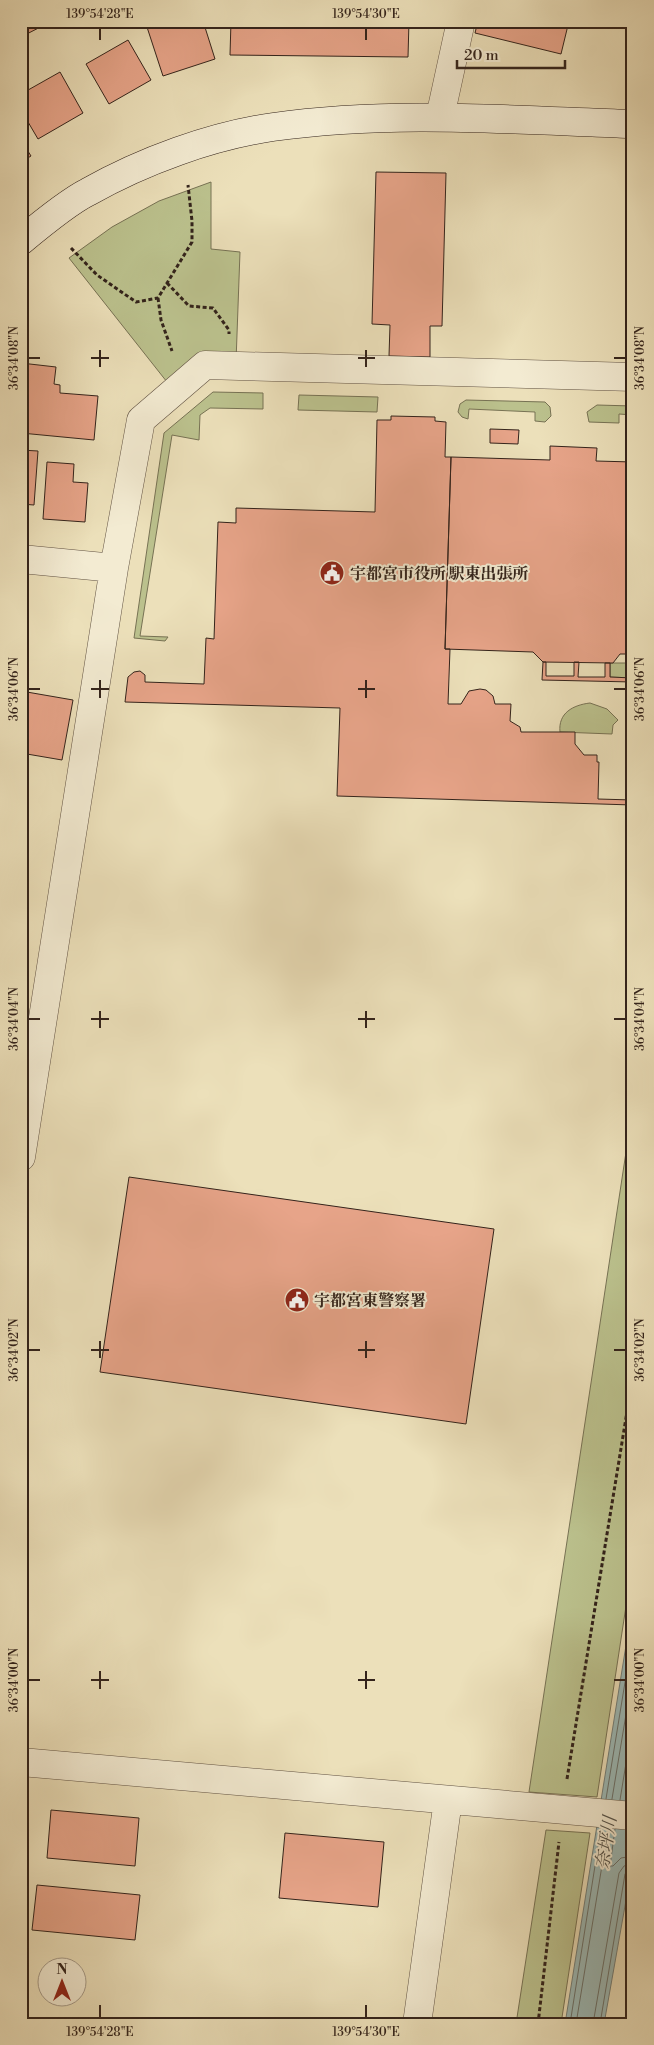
<svg xmlns="http://www.w3.org/2000/svg" width="654" height="2045" font-family="'Libre Bodoni','Noto Serif JP',serif">
	<style>
		.green { fill: #bbc18d; stroke: #777254 }
		.water { fill: #9cbbb9; stroke: #727e7a }
		.lines { fill: none; stroke-linecap: round; stroke-linejoin: round }
		.shore { stroke: #686f6a; stroke-width: 1 }
		.building { fill: #e7a489; stroke: #33231b }
		.street-casing { stroke: #615243; stroke-width: 29 }
		.secondary-casing { stroke: #33231b; stroke-width: 29 }
		.path { stroke: #33231b; stroke-width: 3; stroke-dasharray: 4 2.5; stroke-linecap: butt }
		.street { stroke: #f3ebd2; stroke-width: 28 }
		.secondary { stroke: #f3ebd2; stroke-width: 28 }
		.ticks { fill: none; stroke: #33231b; stroke-width: 2 }
		.labels { text-anchor: middle; stroke-width: 4; stroke-linejoin: round; paint-order: stroke }
		.poi-label { font-size: 16px; font-weight: bold; fill: #33231b; stroke: #f3ebd2; text-anchor: start }
		.water-label { font-size: 18px; font-style: italic; fill: #52514a; stroke: #f3ebd2 }
		.neatline { fill: none; stroke: #33231b; stroke-width: 2 }
		.ticks-label { font-size: 12px; text-anchor: middle; fill: #33231b }
	</style>
	<rect width="100%" height="100%" fill="#ece0ba"/>
	<filter id="stains"><feTurbulence type="fractalNoise" baseFrequency=".004" numOctaves="4"/><feColorMatrix values="0 0 0 0 .2 0 0 0 0 .09 0 0 0 0 .02 0 0 0 .5 -.17"/></filter>
	<radialGradient id="worn" r=".72"><stop offset=".6" stop-color="#630" stop-opacity="0"/><stop offset="1" stop-color="#630" stop-opacity=".3"/></radialGradient>
	<path class="green" d="M211,182v67l29,3 -4,110 -69,20 -98,-124 43,-31 47,-26z
		M213,392l50,1v16l-53,-1 -10,7 -1,25 -27,-5 -32,201 28,1 -3,4 -31,-3 30,-205z
		M299,395l79,2 -1,15 -79,-2z
		M466,400l79,2 5,5 1,9 -6,6 -10,-1v-9l-66,-3 -1,10 -6,-2 -4,-5 2,-8z
		M597,405l36,1v9l-14,-1v9l-30,-1 -2,-10z
		M610,663h23v15l-23,-1z
		M590,703l17,6 11,11 -5,5 -1,9 -52,-2c-2,-19 13,-27 30,-29z
		M633,1106v454l-36,237 -68,-5z
		M546,1830l44,3 -29,191h-45z"/>
	<path class="water" d="M633,1602v259l-29,163h-39z"/>
	<g class="lines">
		<path class="shore" d="M606,1799l27,-166
			M612,1799l21,-127
			M620,1800l13,-80
			M615,1829l-5,37h3l8,-8 12,-2
			M570,2024l31,-196
			M576,2024l32,-195
			M593,2024l26,-151 5,-7 9,-3
			M600,2024l25,-150 3,-4 5,-1"/>
	</g>
	<path class="building" d="M21,21h31l-31,16z
		M145,21h58l12,38 -52,17z
		M231,21h178l-1,36 -178,-2z
		M478,21h91l-8,33 -86,-21z
		M128,40l23,40 -42,24 -23,-40z
		M60,72l23,41 -45,26 -17,-29v-16z
		M21,140l10,16 -10,6z
		M376,172l70,1 -4,153h-12v31l-41,-1 1,-31 -18,-1z
		M21,363l35,4 -2,17 6,1v8l38,3 -4,44 -73,-7z
		M391,416l44,1v4l11,1 -1,35h6l-6,192h5l-2,55h13l8,-13 11,-2 6,1 7,6 2,8h16l-1,17 10,6 1,5h54v12l9,11h13v7h2l-1,37 35,1v5l-296,-9 3,-88 -215,-6 3,-25 6,-5 6,-1 5,4v7l59,2 2,-46 8,1 4,-117 18,1v-15l139,4 2,-92h14z
		M490,429l29,1 -1,14 -28,-1z
		M550,446l47,2 -1,13 37,1v192h-13l-7,9 -70,-1 -10,-10 -88,-3 6,-192 99,3z
		M21,450l17,1 -4,54 -13,-1z
		M47,462l27,2 -1,18 15,1 -3,39 -42,-3z
		M543,662h3v14h28v-14h5l-1,15h27v-14h5v14l23,1v4l-91,-2z
		M21,691l52,9 -11,60 -41,-7z
		M129,1177l365,52 -28,195 -366,-52z
		M51,1810l88,8 -4,48 -88,-8z
		M285,1833l99,9 -6,65 -99,-9z
		M37,1885l103,10 -5,45 -103,-10z"/>
	<g class="lines">
		<defs>
			<path id="street" d="M440,117l21,-96
				M21,559l93,9
				M21,1157l93,-589 27,-148 64,-55 428,12
				M21,1762l612,54
				M417,2024l31,-224"/>
			<path id="secondary" d="M21,241c18,-15 47,-39 67,-49 55,-31 123,-56 185,-65 119,-17 240,-7 360,-3"/>
		</defs>
		<use href="#street" class="street-casing"/>
		<use href="#secondary" class="secondary-casing"/>
		<path class="path" d="M71,248l26,27 39,27 22,-4 34,-56v-21l-4,-36
			M167,283l22,23 24,2 16,22v4
			M158,298l3,22 11,31
			M567,1779l66,-404
			M538,2024l21,-182"/>
		<use href="#street" class="street"/>
		<use href="#secondary" class="secondary"/>
	</g>
	<path class="ticks" d="M100,28v12M366,28v12M100,350v17M366,350v17M28,358h12M91,358h18M358,358h17M614,358h12M100,680v18M366,680v18M28,689h12M91,689h18M358,689h17M614,689h12M100,1011v17M366,1011v17M28,1019h12M91,1019h18M358,1019h17M614,1019h12M100,1341v17M366,1341v17M28,1350h12M91,1350h18M358,1350h17M614,1350h12M100,1671v18M366,1671v18M28,1680h12M91,1680h18M358,1680h17M614,1680h12M100,2005v13M366,2005v13"/>
	<defs>
		<symbol id="civic-disc" viewBox="-11 -11 22 22"><circle r="9.5" fill="#8f2418" stroke="#f3ebd2"/><path d="M-.6-6.5H3V-4.5H.6V-3L4-1V1h2V6H-6V1h2V-1L-.6-3ZM-1.2 2.5V6h2.4V2.5Z" fill="#fff"/></symbol>
	</defs>
	<g fill-rule="evenodd">
		<use href="#civic-disc" x="318" y="559" width="28" height="28"/>
		<use href="#civic-disc" x="283" y="1286" width="28" height="28"/>
	</g>
	<g class="labels">
		<g class="poi-label">
			<text x="350" y="579">宇都宮市役所 駅東出張所</text>
			<text x="314" y="1306">宇都宮東警察署</text>
		</g>
		<g class="water-label">
			<text transform="translate(606 1843) rotate(-81)" y="6">奈坪川</text>
		</g>
	</g>
	<rect width="654" height="2045" fill="none" stroke="#ece0ba" stroke-width="55"/>
	<g transform="translate(62 1982)"><circle r="24" fill="#f3ebd2" stroke="#a69b89"/>
	<path d="M0-4L9 19L0 12L-9 19Z" fill="#8f2418"/>
	<text y="-8" font-size="14" font-weight="bold" text-anchor="middle" fill="#33231b">N</text>
	</g>
	<path d="M457 60v8h108v-8" fill="none" stroke="#33231b" stroke-width="2.5"/>
	<text x="464" y="60" font-size="15" fill="#33231b" stroke="#f3ebd2" stroke-width="4" paint-order="stroke">20 m</text>
	<rect x="28" y="28" width="598" height="1990" class="neatline"/>
	<g class="ticks-label">
		<text x="100" y="18">139°54'28"E</text>
		<text x="366" y="18">139°54'30"E</text>
		<text transform="translate(14 358) rotate(-90)" y="4">36°34'08"N</text>
		<text transform="translate(640 358) rotate(-90)" y="4">36°34'08"N</text>
		<text transform="translate(14 689) rotate(-90)" y="4">36°34'06"N</text>
		<text transform="translate(640 689) rotate(-90)" y="4">36°34'06"N</text>
		<text transform="translate(14 1019) rotate(-90)" y="4">36°34'04"N</text>
		<text transform="translate(640 1019) rotate(-90)" y="4">36°34'04"N</text>
		<text transform="translate(14 1350) rotate(-90)" y="4">36°34'02"N</text>
		<text transform="translate(640 1350) rotate(-90)" y="4">36°34'02"N</text>
		<text transform="translate(14 1680) rotate(-90)" y="4">36°34'00"N</text>
		<text transform="translate(640 1680) rotate(-90)" y="4">36°34'00"N</text>
		<text x="100" y="2036">139°54'28"E</text>
		<text x="366" y="2036">139°54'30"E</text>
	</g>
	<rect width="100%" height="100%" filter="url(#stains)"/>
	<rect width="100%" height="100%" fill="url(#worn)"/>
</svg>
